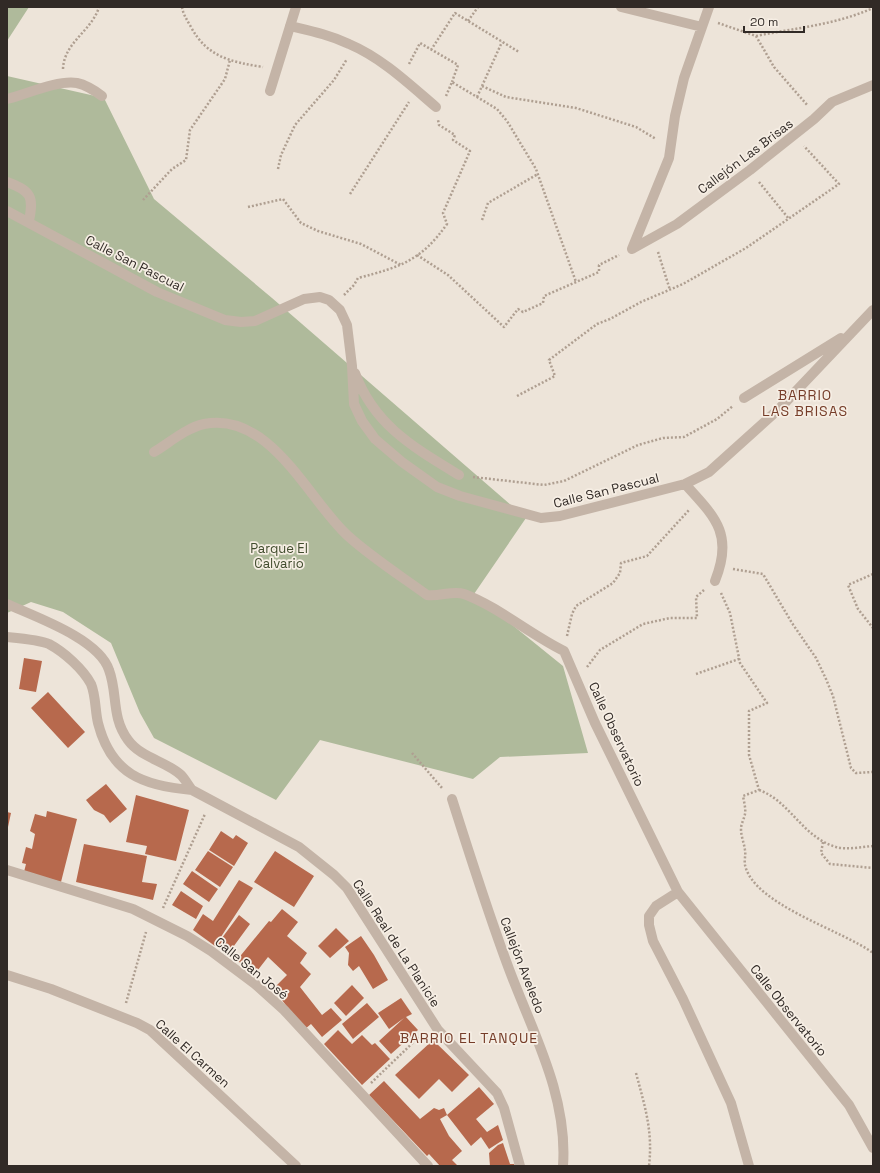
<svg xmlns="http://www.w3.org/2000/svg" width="880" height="1173" font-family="'Space Grotesk',sans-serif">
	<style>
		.green { fill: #afba9b }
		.building { fill: #b7694d }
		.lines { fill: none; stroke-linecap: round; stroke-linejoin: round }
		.path { stroke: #af9f91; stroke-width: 2.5; stroke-dasharray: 2 2; stroke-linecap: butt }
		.minor { stroke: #c4b4a7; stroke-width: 10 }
		.labels { text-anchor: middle; stroke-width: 3.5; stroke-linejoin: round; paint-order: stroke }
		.street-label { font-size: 13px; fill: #312a26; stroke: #f6eee4 }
		.park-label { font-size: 13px; fill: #404c2d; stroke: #f6eee4 }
		.neighbourhood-label { font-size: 14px; letter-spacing: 1px; fill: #763d29; stroke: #f6eee4 }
	</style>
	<rect width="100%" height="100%" fill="#ede4d9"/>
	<path class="green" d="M7,7h22l-22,34z
		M7,76l97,22 50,101 118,99 254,220 -52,76 89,72 25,87 -88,4 -27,22 -153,-39 -44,60 -122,-62 -14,-25 -29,-70 -48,-31 -32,-10 -24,11z"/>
	<path class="building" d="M24,658l18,3 -6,31 -17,-3z
		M48,692l37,40 -17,16 -37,-40z
		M106,784l21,25 -17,14 -6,-8 -10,-5 -8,-10z
		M136,795l53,15 -13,51 -31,-7 2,-8 -21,-4z
		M47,811l30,8 -16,63 -37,-10 2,-8 -4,-1 4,-16 6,2 3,-15 -5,-3 5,-17 11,3z
		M7,812l4,1 -3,14h-1z
		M221,831l12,8 3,-4 12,8 -14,23 -25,-16z
		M84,844l63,12 -5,26 15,2 -4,16 -77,-18z
		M208,851l25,16 -13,20 -25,-17z
		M275,851l39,25 -20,31 -40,-25z
		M192,871l26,18 -9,13 -26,-18z
		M239,880l14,8 -38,58 -22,-16 10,-16 10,7z
		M181,891l22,15 -7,13 -24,-14z
		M282,909l16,13 -11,14 20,17 -7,10 11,11 -11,13 22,28 9,-7 11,12 -20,17 -11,-13 -6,5 -32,-40 14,-14 -19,-18 -14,18 -17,-15 32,-39 2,1z
		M239,915l11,9 -22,30 -12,-8z
		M336,928l13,13 -19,17 -12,-12z
		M361,936l13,19 14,25 -15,9 -14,-23 -6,5 -5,-6 1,-12 -4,-6z
		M352,985l12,13 -18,18 -12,-13z
		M401,998l11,16 -6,3 12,13 -27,24 -12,-13 25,-23 -15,11 -11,-16z
		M367,1003l12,14 -26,22 -11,-15z
		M338,1030l14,14 10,-9 10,10 3,-2 15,16 -28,26 -38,-41z
		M433,1040l36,35 -17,17 -13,-13 -20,20 -24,-24z
		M384,1081l36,38 14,-11 5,2 5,-2 3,7 -7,4 9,17 13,15 -10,9 6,6h-18l-11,-12 -2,2 -58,-61z
		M479,1087l15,17 -18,15 11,13 11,-7 5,15 -14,9 -8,-12 -10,9 -24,-31z
		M503,1143l7,21h4l1,2h-25l-1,-13 9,-8z"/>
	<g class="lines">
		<path class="path" d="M182,7c1,7 5,13 9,20 16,30 40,35 72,40
			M468,21l10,-14
			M718,23l38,13 18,31 34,39
			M756,36c39,-8 79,-11 117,-28
			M431,50l24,-37 64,39
			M409,64l11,-21 38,22 -6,17
			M63,69c1,-27 29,-38 36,-62
			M482,86l24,11 70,11 60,19 20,12
			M446,96l6,-14 45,27 10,12 29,48 40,113
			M477,97l25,-55
			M278,169l3,-14 14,-30 39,-45 13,-21
			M759,182l30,37
			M350,194l59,-92
			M143,200l29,-31 14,-9 4,-30 35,-51 5,-19
			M248,207l35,-8 18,24 17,8 43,13 40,21
			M482,220l6,-17 50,-29
			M658,252l12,38
			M417,255l31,20 56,52 14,-18 5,3 20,-9 1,-7 55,-24v-7l20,-10
			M344,295l10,-10 4,-7c42,-11 63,-17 89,-54l-4,-11 27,-62 -17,-11 2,-5 -16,-10 -1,-5
			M517,396l38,-20 -6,-16 48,-36 13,-5 31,-17 42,-18 63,-36 93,-64 -35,-38
			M473,477l71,8 20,-4 74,-36 25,-7 21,-1 33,-18 16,-13
			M733,569l30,5 29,49 24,35 10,21 7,17 18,72 5,5 17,-1
			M873,574l-25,11 10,24 15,19
			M721,593l9,20 10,50 27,40 -18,8v44l10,35 -16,6c1,6 3,13 2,18 -1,5 -4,10 -4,15 0,7 3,14 4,21 1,5 -1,10 0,15 9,40 97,65 128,88
			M567,636l5,-22 4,-8 37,-23 7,-10 1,-10 26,-7 42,-46
			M587,667l13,-17 43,-26 27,-6h27l-1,-21 8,-7
			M696,674l43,-15
			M412,753l30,35
			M759,790c31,11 43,47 77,57 11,3 25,0 37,-1
			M823,842l-2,11 9,11 43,4
			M163,908l42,-94
			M126,1003l20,-71
			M636,1073c9,34 17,58 13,93
			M371,1083l51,-49"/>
		<path class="minor" d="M621,7l81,20
			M290,26c21,5 40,9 59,18 33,14 60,40 87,63
			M270,91l26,-84
			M7,99c20,-5 49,-19 70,-16 9,2 17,7 25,13
			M7,182c24,9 27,14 22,39
			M7,211l150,81 68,28 16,2 14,-1 49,-22 16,-2 9,3 11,10 7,15 5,41 2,38 8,17 13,18 27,23 35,25 23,9 81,22 19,-2 125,-32 24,-12 71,-64 93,-98
			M632,249l45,-25 73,-54 64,-51 18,-17 41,-17
			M632,249l37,-91 6,-42 9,-38 25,-71
			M355,373c19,52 58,74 104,102
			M744,398l97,-60
			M154,452c15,-9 32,-24 50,-28 66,-13 104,75 143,111 24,22 54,41 80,60 12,2 26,-5 37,-1 33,12 67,41 100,57l31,72 83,169 171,213 24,43
			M685,484c30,33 49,50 30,97
			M7,604c29,13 92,35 102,66 9,24 2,47 19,70 13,18 38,21 53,35 4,4 7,10 11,15l107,57 35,28 13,13 91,142 59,63 7,15 16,58
			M7,637c10,1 33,3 42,7 15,8 34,25 42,40 5,12 4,27 7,39 13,51 45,63 94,67
			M452,799c18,57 36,114 57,170 24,64 59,127 54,197
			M7,870l126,39 54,27 24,15 44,33 29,26 144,156
			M678,892l-22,14 -7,10v9l4,16 30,58 48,104 18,63
			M7,975l44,14 86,34 13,7 146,136"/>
	</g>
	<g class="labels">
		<g class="street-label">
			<text transform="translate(745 156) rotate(-37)" y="5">Callejón Las Brisas</text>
			<text transform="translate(135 263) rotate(27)" y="5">Calle San Pascual</text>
			<text transform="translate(606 490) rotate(-14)" y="5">Calle San Pascual</text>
			<text transform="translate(617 734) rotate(65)" y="5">Calle Observatorio</text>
			<text transform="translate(397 943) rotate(57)" y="5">Calle Real de La Planicie</text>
			<text transform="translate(523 965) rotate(69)" y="5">Callejón Aveledo</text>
			<text transform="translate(252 968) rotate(39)" y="5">Calle San José</text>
			<text transform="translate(789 1010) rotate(51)" y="5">Calle Observatorio</text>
			<text transform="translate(193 1053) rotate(42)" y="5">Calle El Carmen</text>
		</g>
		<g class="park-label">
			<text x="279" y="553">Parque El<tspan x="279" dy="15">Calvario</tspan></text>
		</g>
		<g class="neighbourhood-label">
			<text x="805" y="400">BARRIO<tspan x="805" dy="16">LAS BRISAS</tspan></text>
			<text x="469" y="1043">BARRIO EL TANQUE</text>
		</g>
	</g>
	<rect width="880" height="1173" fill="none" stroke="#312a26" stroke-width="16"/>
	<path d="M744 26v6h60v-6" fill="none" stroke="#312a26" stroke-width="2"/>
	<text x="750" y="26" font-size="12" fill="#312a26" stroke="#f6eee4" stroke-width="3" paint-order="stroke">20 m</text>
</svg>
